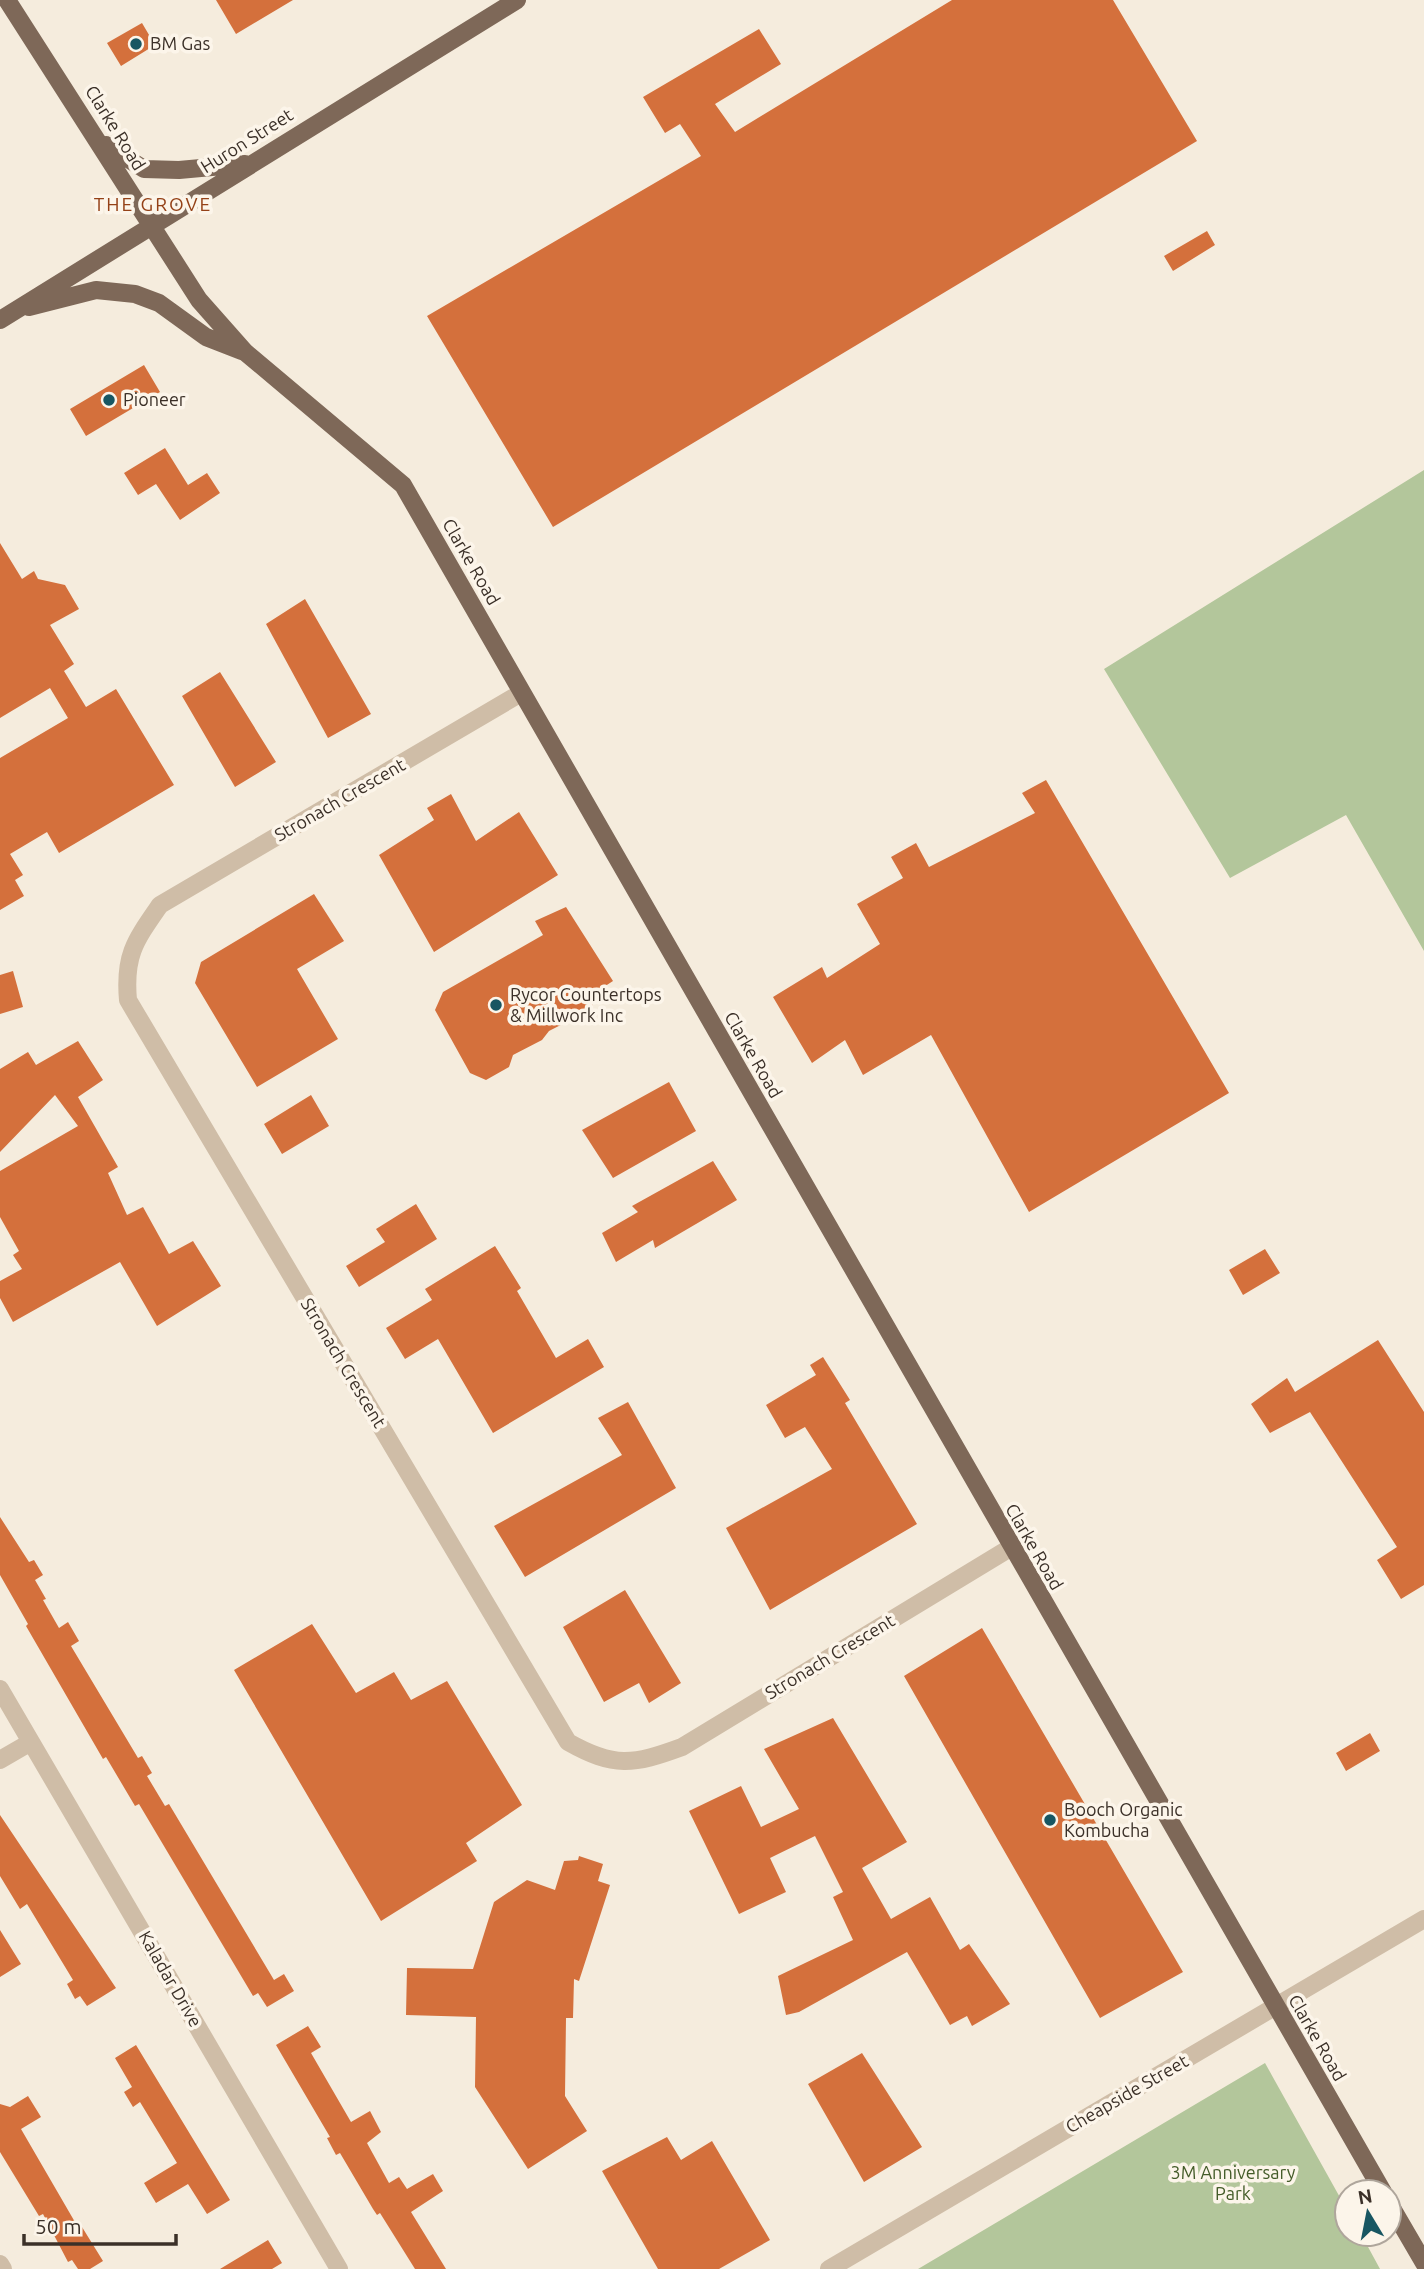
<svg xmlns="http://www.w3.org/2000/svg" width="1424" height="2269" font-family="Ubuntu,sans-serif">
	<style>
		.green { fill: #b3c69b }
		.building { fill: #d4703c }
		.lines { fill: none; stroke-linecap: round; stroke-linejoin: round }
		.minor { stroke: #cfbda7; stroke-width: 18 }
		.major { stroke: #7e6858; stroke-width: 18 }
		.poi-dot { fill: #185662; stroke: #fcf5ea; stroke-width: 2.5 }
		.labels { text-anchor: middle; stroke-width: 7; stroke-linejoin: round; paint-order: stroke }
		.poi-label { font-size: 18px; fill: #3b3028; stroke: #fcf5ea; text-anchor: start }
		.street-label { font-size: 18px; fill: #3b3028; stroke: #fcf5ea }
		.park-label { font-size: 18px; fill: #445c29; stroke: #fcf5ea }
		.neighbourhood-label { font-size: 19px; letter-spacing: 2px; fill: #944117; stroke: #fcf5ea }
	</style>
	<rect width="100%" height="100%" fill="#f5ecdd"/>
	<path class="green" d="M1424,470v481l-78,-136 -116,63 -126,-209z
		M1265,2063l82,147v24h14l19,35h-462z"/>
	<path class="building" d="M216,0h77l-57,34z
		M952,0h161l84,141 -644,386 -126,-211 274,-160 -21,-32 -15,9 -22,-36 116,-68 22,35 -66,40 20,28z
		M142,23l13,22 -34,21 -14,-23z
		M1207,231l8,14 -42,26 -9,-15z
		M144,365l16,27 -74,44 -16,-27z
		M165,448l23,37 19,-12 13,20 -40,27 -24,-36 -18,11 -14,-22z
		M0,543l22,36 12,-8 4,8 27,6 14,24 -29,16 24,39 -10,7 22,36 30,-18 58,96 -115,68 -12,-21 -37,22 13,21 -8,5 9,16 -24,14v-152l68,-40 -18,-30 -50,30z
		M305,599l66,115 -43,24 -62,-114z
		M220,672l56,90 -41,25 -53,-91z
		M1046,780l183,313 -200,119 -98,-177 -68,40 -18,-35 -33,23 -39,-66 49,-30 5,11 53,-34 -23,-40 46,-26 -12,-21 25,-14 13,24 106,-54 -13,-20z
		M451,794l25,47 43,-29 39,63 -124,77 -55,-97 55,-35 -7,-12z
		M314,894l30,47 -47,28 41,70 -81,48 -62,-104 6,-21z
		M566,907l47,74 -20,13 -1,15 -43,22 -7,9 -29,15 -4,12 -23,13 -16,-7 -35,-63 8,-18 100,-57 -8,-14z
		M13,971l10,36 -23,7v-39z
		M78,1041l25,39 -25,17 40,70 -10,6 19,42 16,-8 26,47 24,-13 28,45 -64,40 -37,-64 -107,60 -13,-24v-17l22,-12 -9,-14 6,-4 -19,-34v-46l78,-45 -23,-31 -55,57v-83l28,-17 8,13z
		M669,1082l27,49 -83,47 -31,-48z
		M311,1095l18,31 -47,28 -18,-30z
		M713,1161l24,39 -82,48 -2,-8 -37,22 -14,-29 36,-21 -6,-6z
		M416,1204l21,35 -78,48 -13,-21 39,-24 -9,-13z
		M495,1246l26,42 -4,3 39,67 32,-19 16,28 -111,66 -55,-94 -33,20 -19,-31 46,-28 -7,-11z
		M1265,1249l15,24 -37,22 -14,-25z
		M1378,1340l46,72v173l-23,14 -24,-39 20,-13 -87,-135 -40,21 -19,-29 36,-26 8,14z
		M823,1357l27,43 -5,3 72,121 -147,86 -44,-82 106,-59 -27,-42 -20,11 -19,-33 50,-30 -6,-10z
		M628,1402l48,86 -151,89 -31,-51 128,-71 -24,-37z
		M0,1517l29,45 5,-2 9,15 -8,5 11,19 -3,1 16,28 9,-6 11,19 -8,5 67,112 4,-2 10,17 -5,3 18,30 4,-2 105,176 10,-6 10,17 -27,16 -9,-14 -5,3 -114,-192 -4,2 -29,-49 -3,2 -77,-133 2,-2 -28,-49z
		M625,1590l56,93 -32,20 -10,-20 -35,19 -41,-75z
		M312,1624l44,69 38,-21 17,28 36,-19 75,124 -56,38 11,18 -96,60 -147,-251z
		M982,1628l201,344 -83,46 -196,-342z
		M833,1718l74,124 -45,26 29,51 39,-22 30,53 9,-6 41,60 -38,22 -5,-10 -17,9 -43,-73 -108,60 -13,3 -8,-39 75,-36 -20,-43 10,-5 -28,-56 -45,22 16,34 -47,22 -50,-103 52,-25 20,41 38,-18 -35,-60z
		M1370,1733l10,18 -34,20 -10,-18z
		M0,1815l116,173 -29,18 -7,-10 -5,3 -8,-15 6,-4 -46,-76 -7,5 -20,-33z
		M579,1856l24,8 -5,17 12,4 -31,96 -5,-2 -1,39h-7l-1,78 22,35 -59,38 -53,-82 1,-70 -70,-2 1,-47 66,1 21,-67 33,-22 28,10 9,-29 14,-1z
		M0,1930l21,34 -21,13z
		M308,2026l13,21 -10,6 40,69 19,-11 11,21 -14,11 22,40 10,-6 8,12 26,-15 10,17 -32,21 35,57h-31l-35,-56 -3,2 -4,-6 -33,-56 -4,2 -9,-17 3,-1 -54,-92z
		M136,2045l94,155 -23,14 -19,-30 -32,19 -12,-20 33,-20 -37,-61 -7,5 -9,-15 8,-5 -17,-29z
		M862,2053l60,94 -58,35 -56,-98z
		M28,2096l13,21 -20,12 58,100 3,-2 21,34 -13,8h-12l-6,-9 -4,2 -25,-48 -4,2 -39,-64v-48l10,3z
		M667,2137l14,23 31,-19 58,99 -51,29h-61l-56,-98z
		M268,2240l14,23 -10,6h-52z"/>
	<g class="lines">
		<path class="minor" d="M521,693l-361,212c-25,36 -36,50 -32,95l440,742c46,26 65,23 114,5l328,-199
			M0,1689l339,580
			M0,1760l31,-18
			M0,2264l3,5
			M829,2269l595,-350"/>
		<path class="major" d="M7,0l192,300 46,52 158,133 980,1707
			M106,145l38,24 35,1 66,-6
			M29,307l67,-17 39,4 24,9 47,34 36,14
			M0,320l517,-320
			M1389,2203l35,60"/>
	</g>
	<g class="poi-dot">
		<circle cx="136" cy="44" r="7"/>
		<circle cx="109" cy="400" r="7"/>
		<circle cx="496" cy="1005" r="7"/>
		<circle cx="1050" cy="1820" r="7"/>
	</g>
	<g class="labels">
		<g class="poi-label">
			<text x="150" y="50">BM Gas</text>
			<text x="123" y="406">Pioneer</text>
			<text x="510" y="1001">Rycor Countertops<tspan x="510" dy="21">&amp; Millwork Inc</tspan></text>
			<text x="1064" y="1816">Booch Organic<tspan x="1064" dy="21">Kombucha</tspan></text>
		</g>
		<g class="street-label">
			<text transform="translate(115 128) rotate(58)" y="6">Clarke Road</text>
			<text transform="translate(247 141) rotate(-32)" y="6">Huron Street</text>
			<text transform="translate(471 562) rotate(60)" y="6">Clarke Road</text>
			<text transform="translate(340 800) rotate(-30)" y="6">Stronach Crescent</text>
			<text transform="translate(753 1055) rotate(60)" y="6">Clarke Road</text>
			<text transform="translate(343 1363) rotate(59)" y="6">Stronach Crescent</text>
			<text transform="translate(1034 1547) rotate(60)" y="6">Clarke Road</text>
			<text transform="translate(830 1657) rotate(-31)" y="6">Stronach Crescent</text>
			<text transform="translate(170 1979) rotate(60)" y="6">Kaladar Drive</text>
			<text transform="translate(1317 2038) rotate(60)" y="6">Clarke Road</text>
			<text transform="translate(1127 2094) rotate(-30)" y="6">Cheapside Street</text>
		</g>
		<g class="park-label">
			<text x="1233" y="2179">3M Anniversary<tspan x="1233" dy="21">Park</tspan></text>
		</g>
		<g class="neighbourhood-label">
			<text x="153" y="211">THE GROVE</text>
		</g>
	</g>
	<g transform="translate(1368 2213) rotate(350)"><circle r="33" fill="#fcf5ea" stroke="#afa69c" stroke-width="2"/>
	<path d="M0-5L12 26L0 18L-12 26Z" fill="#185662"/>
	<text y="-10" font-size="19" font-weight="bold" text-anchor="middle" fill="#3b3028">N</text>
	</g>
	<path d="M24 2234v10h152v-10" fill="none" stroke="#3b3028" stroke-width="3.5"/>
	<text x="35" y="2234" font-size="21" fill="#3b3028" stroke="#fcf5ea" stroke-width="5" paint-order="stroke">50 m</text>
</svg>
